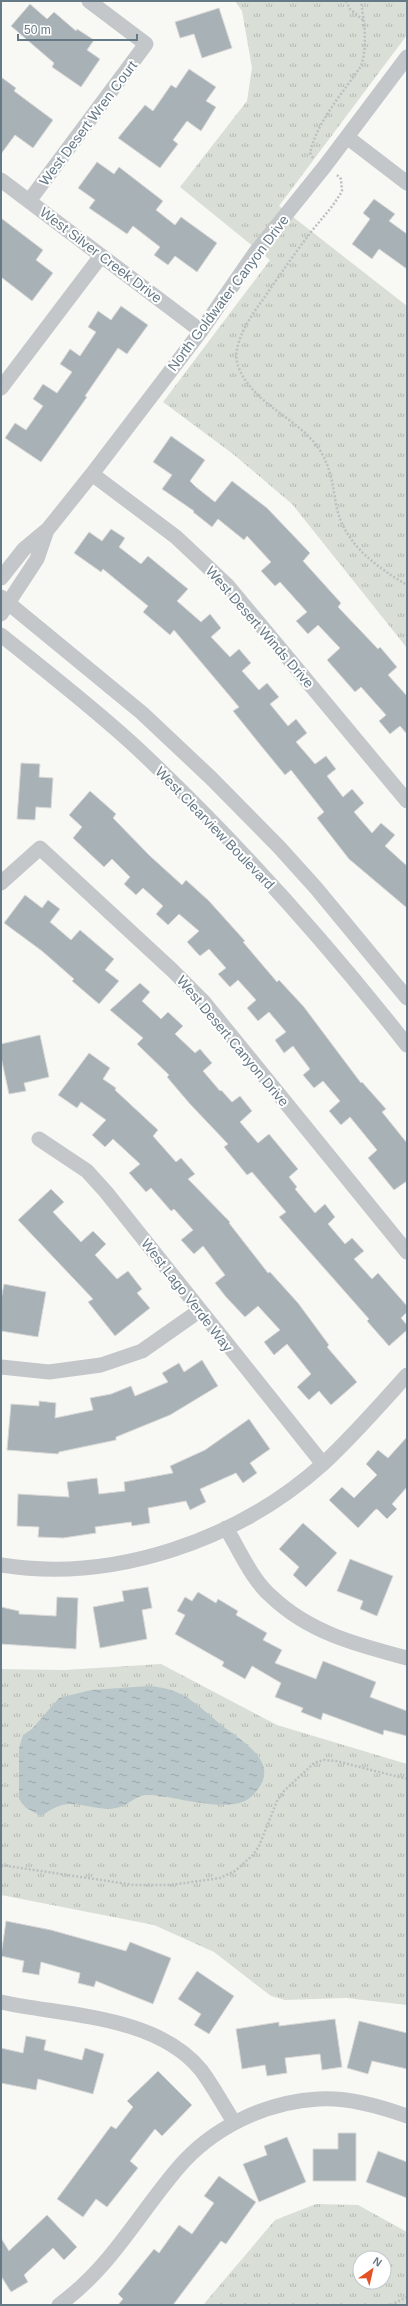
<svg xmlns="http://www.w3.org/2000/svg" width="408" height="2306" font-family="Helvetica,sans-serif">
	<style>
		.grass { fill: url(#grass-tufts); fill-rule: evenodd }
		.water { fill: url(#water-ripples) }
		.building { fill: #a8b1b6; stroke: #d9d9d7 }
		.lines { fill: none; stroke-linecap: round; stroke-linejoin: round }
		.path { stroke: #bdc0c2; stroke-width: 2.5; stroke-dasharray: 2 2; stroke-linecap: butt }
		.minor { stroke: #c3c7ca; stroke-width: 15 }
		.labels { text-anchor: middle; stroke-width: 4; stroke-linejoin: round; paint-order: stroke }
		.street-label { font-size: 14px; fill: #667986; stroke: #fff }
	</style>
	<defs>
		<pattern id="grass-tufts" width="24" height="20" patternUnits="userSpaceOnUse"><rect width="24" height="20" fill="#d9dfd6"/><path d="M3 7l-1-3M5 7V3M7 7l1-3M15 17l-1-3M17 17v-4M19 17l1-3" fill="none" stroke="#b4bab3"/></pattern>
		<pattern id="water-ripples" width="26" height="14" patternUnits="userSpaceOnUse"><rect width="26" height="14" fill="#b9c6ca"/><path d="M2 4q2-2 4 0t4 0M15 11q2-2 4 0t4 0" fill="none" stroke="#9aa6aa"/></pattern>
	</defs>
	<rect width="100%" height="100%" fill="#f8f8f5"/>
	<path class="grass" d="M235,1h172v34l-128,171 128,100v342l-115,-144 -59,-50 -70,-52 107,-142 -90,-73 67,-86 5,-33 -10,-57z
		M161,1664l116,61 130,39v241l-61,-7 -61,2 -14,-4 -57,-44 -60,-27 -153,-30v-226l63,1z
		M316,2204l42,1 49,27v73h-204l72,-85zM360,2258h24v24h-24z"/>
	<path class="water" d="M149,1686c37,3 47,19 75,41 22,17 60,38 28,69 -21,21 -79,-2 -106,-1 -12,1 -18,11 -30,13 -18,4 -36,-7 -54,-3 -7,2 -15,7 -21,11l-15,-8 -7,-9v-51l4,-13 9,-6 27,-31 32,-8z"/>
	<path class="building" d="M30,4l17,15 7,-7 22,19 1,-2 17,11 -7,10 13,9 -19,28 -29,-20 2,-4 -43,-37z
		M219,8l13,40 -30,10 -8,-24 -14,4 -5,-16z
		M189,69l27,18 -10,14 10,6 -15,24 -14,-10 -14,19 5,4 -18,24 -42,-30 27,-33 8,6 18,-26 5,3z
		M1,77l15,11 -2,3 39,29 -20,28 -18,-13 -14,19z
		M97,162l17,12 5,-7 44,34 -7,9 19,15 6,-8 36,26 -20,29 -22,-16 -7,9 -14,-10 6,-8 -27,-21 -6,8 -38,-26 6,-8 -17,-12z
		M374,199l21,15 -6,7 18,13v35l-28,-20 -7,10 -20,-15 18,-25 -7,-6z
		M1,218l42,32 -7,10 17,13 -21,28 -31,-24z
		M121,306l27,19 -21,29 -9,-6 -33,48 2,1 -46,65 -36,-24 10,-15 11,7 17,-24 -10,-7 10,-15 14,9 15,-21 -12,-8 10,-15 10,7 16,-24 -8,-5 10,-16 13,9z
		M171,436l34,24 -15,21 6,6 19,15 17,-21 35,27 43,45 -7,8 38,42 -3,4 40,42 2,-2 17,20 -9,8 19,21v38l-7,-8 -10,8 -11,-13 7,-6 -25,-28 -6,5 -28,-32 13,-12 -22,-23 -10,9 -12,-13 11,-9 -27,-30 -5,4 -14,-15 10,-9 -24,-26 -3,4 -26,-21 -6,8 -19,-15 1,-1 -32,-22 10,-14 -19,-13z
		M111,529l14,9 -6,9 22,17 7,-8 40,33 -11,12 24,21 9,-8 11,14 -10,9 19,20 9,-8 12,14 -9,8 17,19 8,-7 12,14 -9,7 18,22 8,-7 11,14 -11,9 19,22 11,-8 10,13 -9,7 16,21 9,-8 12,14 -10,9 18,21 9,-10 14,12 -10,11 22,20v42l-58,-49 -32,-41 7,-6 -33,-42 -6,5 -23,-28 -29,-36 6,-4 -65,-77 -4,5 -27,-23 5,-6 -45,-37 -2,3 -27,-19 15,-21 13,9z
		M21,763l19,1 -1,13 14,1 -2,30 -15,-1 -1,13 -18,-1z
		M90,791l26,23 -3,4 37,38 32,29 4,-5 23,21 36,40 -2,1 34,40 2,-2 25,27 57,76 1,-1 24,27 -4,3 25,31v38l-13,9 -26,-32 9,-8 -27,-33 -9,8 -12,-14 11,-10 -17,-20 -9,7 -11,-13 7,-6 -17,-23 -9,7 -9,-13 11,-8 -17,-20 -11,9 -11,-13 9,-8 -18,-20 -8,7 -12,-13 8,-6 -17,-19 -9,7 -13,-14 12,-11 -20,-17 -11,11 -12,-11 7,-8 -20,-18 -7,7 -12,-11 6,-7 -18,-18 -8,8 -31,-29 9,-11 -13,-12z
		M25,895l17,13 6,-8 12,9 -10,13 21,18 9,-10 34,29 -9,11 14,11 -20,23 -27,-23 2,-2 -32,-28 -38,-28z
		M140,983l10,9 -8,9 19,18 7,-7 15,14 -8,8 20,19 5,-4 12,14 -9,8 17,20 1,-1 11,12 8,-6 12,15 -12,11 18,21 11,-9 29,35 -9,8 8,10 -2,2 20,24 10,-9 10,13 -7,7 17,20 7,-6 12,13 -10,8 18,20 6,-6 29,33v6l-6,6 6,7v5l-18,16 -22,-25 2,-2 -90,-102 7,-5 -34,-40 -5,3 -23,-28 4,-3 -38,-40 -23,-27 2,-2 -32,-31 6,-6 -33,-28z
		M40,1035l9,42 -25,6 2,8 -17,3 -8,-37v-13z
		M89,1053l21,15 -7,11 13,9 -1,2 43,40 -5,6 23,26 5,-4 14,16 -7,5 42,43 -1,1 39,50 2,-1 28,31 31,42 -2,2 30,35 -26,23 -12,-14 -10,9 -12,-13 14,-13 -24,-30 -13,11 -10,-13 16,-12 -22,-24 -13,11 -19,-20 -11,-14 10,-8 -22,-29 -9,8 -13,-14 12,-10 -19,-21 -3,2 -20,-23 -5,4 -17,-19 11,-9 -27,-25 -8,8 -13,-12 14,-15 -25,-18 -4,6 -19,-13z
		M51,1189l13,13 -11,10 28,30 12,-11 13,13 -11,11 22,24 11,-8 14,18 -5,4 13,15 -35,28 -27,-34 5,-3 -75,-79z
		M4,1284l42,8 -8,45 -37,-6v-31z
		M202,1360l16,26 -48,29 -54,22v3l-57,12 -1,2 -51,-4 4,-46 28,2v-5l17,2 -1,15 38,-8 -3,-12 21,-4 20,-8 4,10 33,-14 -6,-9 17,-10 5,9z
		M249,1419l21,30 -20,14 7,10 -14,10 -7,-10 -36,16 6,13 -16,8 -4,-9 -38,7 2,15 -18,3 -1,-4 -36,5 1,6 -33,5 -25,-1 1,-10 -22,-1 1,-32 51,3 -2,-15 30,-4 2,16 26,-3 -1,-9 49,-9 -3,-7 35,-16z
		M407,1437v50l-15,17 5,5 -10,10 -10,-10 -2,1 -17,18 -29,-28 13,-13 12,11 23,-23 -11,-11 12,-14 10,8z
		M303,1523l34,30 -31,34 -13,-12 6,-8 -20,-18z
		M350,1559l43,17 -16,40 -17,-7 3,-8 -26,-10z
		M148,1587l4,21 -10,2 5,29 -47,9 -7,-41 31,-6 -2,-10z
		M198,1592l18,11 2,-4 20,12 -2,4 31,18 -4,7 19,10 -7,13 41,16 7,-18 53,21 -6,15 37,14v25l-23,-6 -1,5 -60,-22 -2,7 -20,-8 2,-4 -28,-11 6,-14 -29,-17 -7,13 -23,-13 2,-4 -49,-28 10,-19 -8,-4 8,-14 7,4z
		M57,1597l21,1 -2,51 -75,-5v-37l18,4v3l37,2z
		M6,1921l45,9 75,21 4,-9 41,16 -18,46 -57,-23 -2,6 -16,-4 2,-10 -39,-11 -2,13 -17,-3 2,-11 -23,-5z
		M197,1971l37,25 -25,38 -15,-9 7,-11 -23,-15z
		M335,2019l7,48 -20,3 -2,-16 -35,4 2,15 -20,3 -2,-11 -23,4 -6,-40 43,-7v4z
		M359,2021l48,12v36l-35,-8 -4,13 -21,-6z
		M26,2036l20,4 -2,10 38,10 3,-12 19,6 -11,40 -55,-15 -2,11 -35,-7v-35l22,5z
		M158,2071l34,34 -30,31 -7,-7 -25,32 8,7 -31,39 -11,-8 -13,18 -26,-18 54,-73 5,3 17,-22 -6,-6z
		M338,2133h18v48h-43v-32h25z
		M287,2137l19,45 -47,20 -16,-38 24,-9 -3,-9z
		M378,2151l29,11v36l-41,-16z
		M219,2176l37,26 -30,42 -5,-3 -48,64h-55l5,-6 -5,-5 36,-45 5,4 20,-28 13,9 22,-31 -10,-7z
		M47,2215l30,32 -13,13 -11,-12 -29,27 4,7 -17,10 -10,-16v-38l8,13z"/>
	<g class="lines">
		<path class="path" d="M346,1l4,8 13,11
			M313,158l-3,-5c7,-32 33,-60 51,-87 7,-20 3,-44 0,-65
			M337,175l4,4 1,12c-8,15 -20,27 -31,41 -16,21 -32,44 -47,66 -11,15 -23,32 -27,51 -3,13 4,26 12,36 20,26 55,39 72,67 10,17 12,34 15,52 7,39 39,62 71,81
			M1,1865l133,20h37l49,-7 15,-7 18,-16 6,-9 18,-45 7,-10 30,-28 10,-3 12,1 71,18
			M391,2305l16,-8"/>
		<path class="minor" d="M347,137l60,46
			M1,180l200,151
			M29,201l117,-157 -57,-43
			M1,388l100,-132
			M92,474l84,63 52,49 179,215
			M1,578l23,-29 24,-20 44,-55 109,-143 54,-78 70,-87 82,-109
			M1,597l141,116 69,65 68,69 37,41 91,110
			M1,614l36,-55 10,-29
			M1,635c46,37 94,74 137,114 97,91 187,192 269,296
			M1,883l39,-35 132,122 31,31 204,251
			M39,1139l48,32 19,21 217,272
			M1,1367l48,5 52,-7 41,-14 57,-40
			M226,1528c14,23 26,52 46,69 38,36 86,48 135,61
			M1,1565c113,18 238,-25 323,-102 29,-27 56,-58 83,-88
			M1,2002c64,14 155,13 200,68 12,16 22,35 33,52
			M59,2305c53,-39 78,-89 119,-137 34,-40 87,-66 140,-69 30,-2 61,7 89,17"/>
	</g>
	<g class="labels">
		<g class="street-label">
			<text transform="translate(88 123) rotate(-53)" y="5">West Desert Wren Court</text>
			<text transform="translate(101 255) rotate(37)" y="5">West Silver Creek Drive</text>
			<text transform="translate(228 293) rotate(-53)" y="5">North Goldwater Canyon Drive</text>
			<text transform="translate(260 627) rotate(49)" y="5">West Desert Winds Drive</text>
			<text transform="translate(215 828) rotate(46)" y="5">West Clearview Boulevard</text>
			<text transform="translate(233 1041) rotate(50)" y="5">West Desert Canyon Drive</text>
			<text transform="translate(187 1295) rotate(52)" y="5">West Lago Verde Way</text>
		</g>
	</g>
	<rect width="408" height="2306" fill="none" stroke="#667986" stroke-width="4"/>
	<g transform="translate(372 2270) rotate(34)"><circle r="19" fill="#ffffff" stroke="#c2c9cf"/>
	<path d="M0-3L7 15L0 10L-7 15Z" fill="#e55127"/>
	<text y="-6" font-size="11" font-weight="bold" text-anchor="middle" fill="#667986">N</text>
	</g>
	<path d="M18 34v6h119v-6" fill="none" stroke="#667986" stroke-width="2"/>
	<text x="24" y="34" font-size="12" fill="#667986" stroke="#ffffff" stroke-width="3" paint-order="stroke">50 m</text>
</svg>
